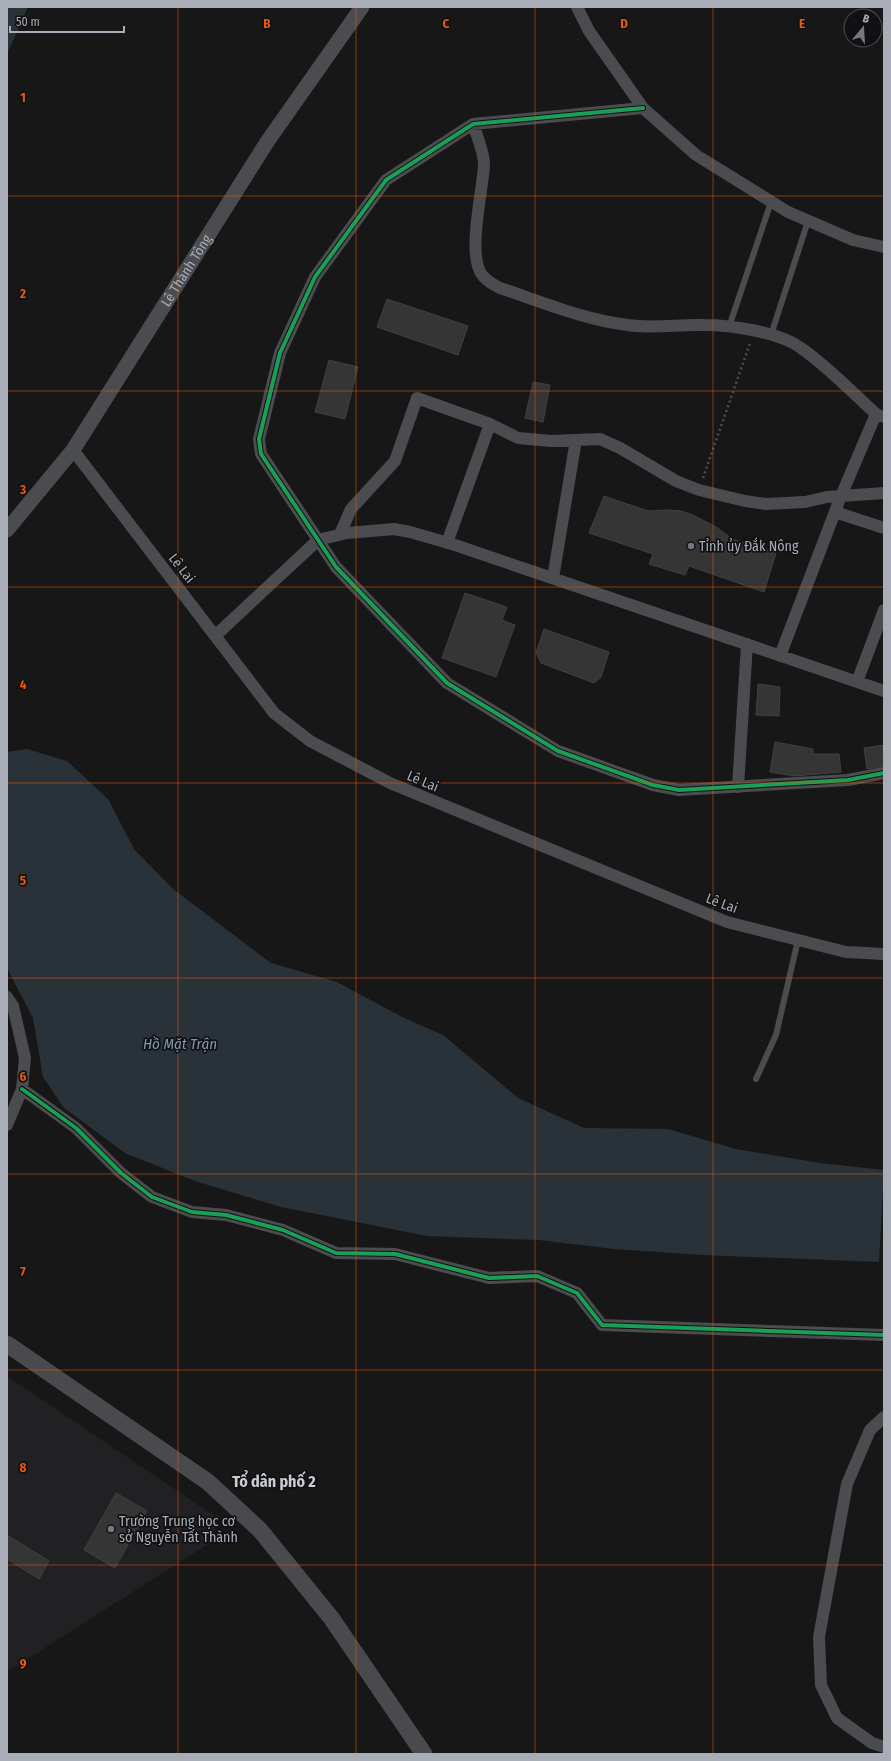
<svg xmlns="http://www.w3.org/2000/svg" width="891" height="1761" font-family="'Fira Sans Condensed',sans-serif">
	<style>
		.built { fill: #212123 }
		.water { fill: #2a3239 }
		.building { fill: #353536; stroke: #3f4043 }
		.lines { fill: none; stroke-linecap: round; stroke-linejoin: round }
		.path { stroke: #4d4e52; stroke-width: 2.5; stroke-dasharray: 2 3; stroke-linecap: butt }
		.service { stroke: #4b4c50; stroke-width: 6 }
		.minor { stroke: #4b4c50; stroke-width: 12 }
		.tertiary { stroke: #4b4c50; stroke-width: 15 }
		.secondary { stroke: #4a4a4e; stroke-width: 17 }
		.cycleway-casing { stroke: #111113; stroke-width: 6 }
		.cycleway { stroke: #1a9f57; stroke-width: 4 }
		.grid { fill: none; stroke: #e8590c; stroke-width: 1; stroke-opacity: 0.55 }
		.poi-dot { fill: #757880; stroke: #111113; stroke-width: 1.5 }
		.labels { text-anchor: middle; stroke-width: 3.5; stroke-linejoin: round; paint-order: stroke }
		.street-label { font-size: 14px; fill: #a8adb8; stroke: #111113 }
		.poi-label { font-size: 14px; fill: #a8adb8; stroke: #111113; text-anchor: start }
		.water-label { font-size: 15px; font-style: italic; fill: #7f9bb3; stroke: #111113 }
		.quarter-label { font-size: 16px; font-weight: bold; fill: #c9ccd4; stroke: #111113 }
		.grid-label { font-size: 13px; text-anchor: middle; font-weight: bold; fill: #e8590c; stroke: #111113; stroke-width: 3.5; stroke-linejoin: round; paint-order: stroke }
	</style>
	<rect width="100%" height="100%" fill="#171717"/>
	<path class="built" d="M7,1376l209,141 -3,24 -206,131z"/>
	<path class="water" d="M7,7h21l-21,47z
		M27,749l40,12 41,38 26,50 39,40 98,74 66,19 65,35 41,18 75,63 66,30 84,1 68,20 84,14 64,7 -5,92 -176,-7 -89,-6 -75,-9 -112,-4 -146,-29 -86,-26 -70,-28 -61,-45 -21,-31 -10,-59 -26,-50v-216z"/>
	<path class="building" d="M387,299l81,27 -10,29 -81,-28z
		M329,360l29,7 -13,52 -30,-7z
		M533,382l17,3 -7,37 -18,-4z
		M604,496l44,15 19,-1 14,1 12,4 23,12 16,12 44,14 -12,39 -75,-26 -4,9 -36,-11 4,-10 -64,-21z
		M465,593l42,14 -5,13 13,5 -19,52 -54,-19z
		M544,629l65,23 -8,25 -7,6 -53,-20 -5,-10z
		M758,684l22,3 -1,29 -23,-1z
		M775,742l38,7v5h26l2,18 -47,4 -24,-4z
		M884,745v21l-17,3 -3,-21z
		M116,1493l31,18 -32,57 -31,-18z
		M7,1535l42,26 -10,18 -32,-20z"/>
	<g class="lines">
		<path class="path" d="M703,478l47,-135"/>
		<path class="service" d="M729,327l42,-125
			M771,335l37,-114
			M756,1079l20,-44 22,-95"/>
		<path class="minor" d="M577,7l12,24 54,77 53,47 92,57 65,28 31,7
			M643,108l-170,16 -87,56 -71,97 -35,76 -21,86 2,15 75,113 111,116 111,68 95,34 26,5 169,-10 36,-7
			M473,124c4,12 11,28 11,41 -1,25 -18,92 -1,111 4,5 11,9 17,12 42,14 85,32 128,37 25,4 51,-1 76,0 27,0 75,7 97,23 26,18 52,45 75,66l8,3
			M73,450l201,263 36,28 80,42 337,139 119,30 38,2
			M835,512l49,16
			M340,534l11,-25 44,-48 22,-63 73,26 28,14 33,3 49,-2 20,9 56,33 23,9 46,11 21,3 39,-2 22,-5 57,-4
			M447,543l43,-119
			M553,578l23,-138
			M215,636l103,-96 29,-7 47,-4 16,3 42,12 432,147
			M780,656l61,-160 35,-82
			M857,682l27,-72
			M738,787l9,-143
			M7,997l6,9 12,52 -3,31 -15,36
			M22,1089l54,39 45,45 31,24 40,15 34,3 57,15 53,23 59,1 94,24 48,-2 40,17 25,32 282,10
			M884,1417l-14,13 -23,54 -28,153 2,48 16,33 35,25 12,4"/>
		<path class="tertiary" id="s1" d="M7,530l66,-80 194,-308 95,-135"/>
		<path class="secondary" d="M7,1344l201,138 52,48 72,89 92,135"/>
		<defs>
			<path id="cycleway" d="M643,108l-170,16 -87,56 -71,97 -35,76 -21,86 2,15 75,113 111,116 111,68 95,34 26,5 169,-10 36,-7
				M22,1089l54,39 45,45 31,24 40,15 34,3 57,15 53,23 59,1 94,24 48,-2 40,17 25,32 282,10"/>
		</defs>
		<use href="#cycleway" class="cycleway-casing"/>
		<use href="#cycleway" class="cycleway"/>
	</g>
	<path class="grid" d="M178,7v1747M356,7v1747M535,7v1747M713,7v1747M7,196h877M7,391h877M7,587h877M7,783h877M7,978h877M7,1174h877M7,1370h877M7,1565h877"/>
	<g class="poi-dot">
		<circle cx="691" cy="546" r="4"/>
		<circle cx="111" cy="1529" r="4"/>
	</g>
	<g class="labels">
		<g class="street-label">
			<text dy="5" stroke="none"><textPath href="#s1" startOffset="316">Lê Thánh Tông</textPath></text>
			<text transform="translate(182 568) rotate(52)" y="5">Lê Lai</text>
			<text transform="translate(423 781) rotate(23)" y="5">Lê Lai</text>
			<text transform="translate(722 903) rotate(20)" y="5">Lê Lai</text>
		</g>
		<g class="poi-label">
			<text x="699" y="551">Tỉnh ủy Đắk Nông</text>
			<text x="119" y="1526">Trường Trung học cơ<tspan x="119" dy="16">sở Nguyễn Tất Thành</tspan></text>
		</g>
		<g class="water-label">
			<text x="180" y="1049">Hồ Mặt Trận</text>
		</g>
		<g class="quarter-label">
			<text x="274" y="1487">Tổ dân phố 2</text>
		</g>
	</g>
	<g class="grid-label">
		<text x="267" y="28">B</text>
		<text x="446" y="28">C</text>
		<text x="624" y="28">D</text>
		<text x="802" y="28">E</text>
		<text x="23" y="102">1</text>
		<text x="23" y="298">2</text>
		<text x="23" y="494">3</text>
		<text x="23" y="689">4</text>
		<text x="23" y="885">5</text>
		<text x="23" y="1081">6</text>
		<text x="23" y="1276">7</text>
		<text x="23" y="1472">8</text>
		<text x="23" y="1668">9</text>
	</g>
	<rect width="891" height="1761" fill="none" stroke="#a8adb8" stroke-width="16"/>
	<g transform="translate(863 28) rotate(18)"><circle r="19" fill="#111113" stroke="#4d4f55"/>
	<path d="M0-3L7 15L0 10L-7 15Z" fill="#757880"/>
	<text y="-6" font-size="11" font-weight="bold" text-anchor="middle" fill="#a8adb8">B</text>
	</g>
	<path d="M10 26v6h114v-6" fill="none" stroke="#a8adb8" stroke-width="2"/>
	<text x="16" y="26" font-size="12" fill="#a8adb8" stroke="#111113" stroke-width="3" paint-order="stroke">50 m</text>
</svg>
